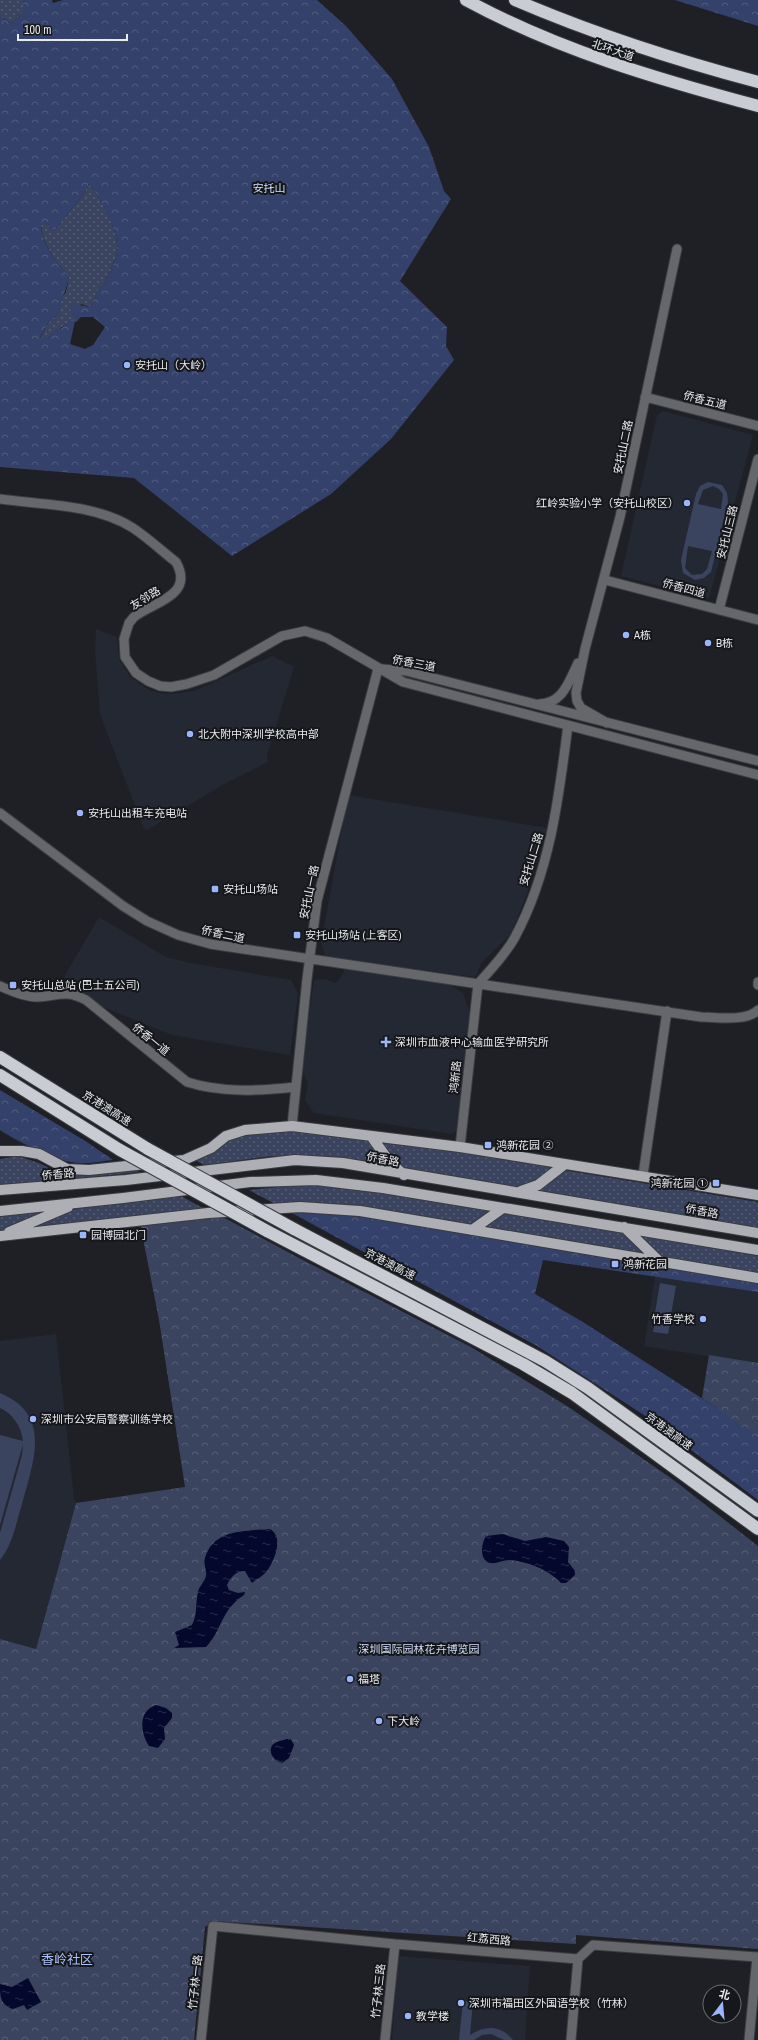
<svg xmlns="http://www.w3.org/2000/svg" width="758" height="2040" font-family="'Archivo Narrow','Noto Sans SC',sans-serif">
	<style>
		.built { fill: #242832 }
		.grass { fill: url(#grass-dots) }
		.forest { fill: url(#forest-crowns); fill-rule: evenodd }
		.park { fill: url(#park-crowns) }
		.pitch { fill: #3a445f; fill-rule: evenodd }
		.water { fill: url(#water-ripples) }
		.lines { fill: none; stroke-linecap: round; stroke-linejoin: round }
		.minor-casing { stroke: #3a3c41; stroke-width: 11 }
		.major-casing { stroke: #3a3c41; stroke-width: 12 }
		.highway-casing { stroke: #3a3c41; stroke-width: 14 }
		.minor { stroke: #66676a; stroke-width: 9 }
		.major { stroke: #adafb5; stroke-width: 10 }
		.highway { stroke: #caccd3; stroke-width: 12 }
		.highway-bridge-casing { stroke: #3a3c41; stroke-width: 14; stroke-linecap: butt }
		.highway-bridge { stroke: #caccd3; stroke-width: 12 }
		.poi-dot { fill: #9bb5fd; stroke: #15171b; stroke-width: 1.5 }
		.labels { text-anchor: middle; stroke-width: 4; stroke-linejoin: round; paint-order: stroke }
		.street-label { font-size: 11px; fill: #e8eaed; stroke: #15171b }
		.park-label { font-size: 11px; fill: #d3defc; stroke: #15171b }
		.poi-label { font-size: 11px; fill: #e8eaed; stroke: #15171b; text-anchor: start }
		.quarter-label { font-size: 13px; fill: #acc1f7; stroke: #15171b }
	</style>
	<defs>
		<pattern id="grass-dots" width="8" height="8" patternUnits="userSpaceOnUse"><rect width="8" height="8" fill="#3a445f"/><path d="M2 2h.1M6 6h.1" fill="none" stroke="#565f76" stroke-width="1.8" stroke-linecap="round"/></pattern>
		<pattern id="forest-crowns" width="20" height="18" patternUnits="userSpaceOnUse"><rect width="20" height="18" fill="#33416b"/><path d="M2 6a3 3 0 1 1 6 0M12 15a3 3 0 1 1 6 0" fill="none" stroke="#515d80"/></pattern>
		<pattern id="park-crowns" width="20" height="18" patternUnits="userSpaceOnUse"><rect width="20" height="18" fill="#3a445f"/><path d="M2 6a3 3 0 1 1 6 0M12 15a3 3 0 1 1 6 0" fill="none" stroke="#565f76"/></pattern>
		<pattern id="water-ripples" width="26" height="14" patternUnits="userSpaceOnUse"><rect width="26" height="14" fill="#04082d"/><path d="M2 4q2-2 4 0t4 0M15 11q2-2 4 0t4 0" fill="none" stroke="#292c4c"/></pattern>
	</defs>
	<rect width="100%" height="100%" fill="#1e2025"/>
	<path class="built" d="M663,411l90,24 -44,164 -88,-23 36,-161z
		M96,629l21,8 2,22 11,18 19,13 11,3 11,1 23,-3 78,-35 22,11 -27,88 1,7 -46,23 -75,45 -3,-1 -44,-115 -5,-63z
		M348,795l199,33 -20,65 -16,41 -30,29 -5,14 -150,-20 -5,-13z
		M99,917l67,40 24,6 101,17 7,14 -8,61 -118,-20 -69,-28 -39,-30z
		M345,969l99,13 19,11 7,21 -13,117 -5,3 -138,-21 -9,-13 3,-18 -7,-12 13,-90 11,-1 11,4 5,-6z
		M655,1276l103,16v72l-114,-18z
		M56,1334l18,164 2,5 -40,146 -36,-10v-298z
		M398,1956l132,10 -5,74h-133z"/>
	<path class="grass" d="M0,0h25l-2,2v11l-11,10 -12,-6z
		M89,184c12,14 31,49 28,68 -1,9 -9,23 -13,32l-4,3 -10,20 -9,-3 -7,13 5,2 -3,3 -6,-2c-7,8 -14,9 -22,18h-8l8,-15 11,-9 1,-14 6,-8 3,-16c-14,-15 -28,-33 -28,-54l7,2 6,7 29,-36z
		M288,1131l76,7 5,3 20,24c-36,-7 -74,-11 -111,-9 -25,1 -49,7 -74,9l-9,-5c14,-3 24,-15 38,-21 16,-8 37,-7 55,-8z
		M378,1139l174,28 -13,13 -19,8 -118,-20 -4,-2z
		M18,1156l21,7 26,13 70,-7 4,3 -139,15v-28z
		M563,1170l195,32v26l-222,-38z
		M306,1184l56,6 131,21 -22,17 -192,-22 -30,-16z
		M181,1196l29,16 -175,17 -1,-3 45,-18z
		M48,1210l-48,25v-20z
		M503,1213l124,20 19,23 -165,-26z
		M637,1234l121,22v19l-97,-16z"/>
	<path class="forest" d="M25,0h27l1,3 10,-3h254l29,26 46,53 37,68 15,44 7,8 -51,82 47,46 -1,19 8,14 -63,79 -60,55 -99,62 -98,-78 -134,-11v-450l12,6 11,-10v-11zM89,184c12,14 31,50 28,68 -1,10 -9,23 -13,32l-4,3 -10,20 -16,-3 -4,6 4,7 5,2 2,-2h12l12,10 -12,18 -8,4 -15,-5 5,-23 -5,-2 -8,9 -6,1 -8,9 -8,-1 8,-14 11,-9c1,-14 8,-24 10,-38 -14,-15 -28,-33 -28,-53l7,1 6,7 29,-36z
		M675,0h83v26z
		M0,1090l87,52 26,18c-11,1 -23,4 -34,3 -19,0 -63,-22 -79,-33z
		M304,1211l65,6 389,63v12l-215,-32 -8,34 48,28 134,86 41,3v89l-111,-83 -110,-71 -247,-134z"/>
	<path class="park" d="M221,1216l78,42 172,89 99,61 105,73 83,65v403l-182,-14v9l-363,-23 -8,6 -11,113h-194v-401l36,10 40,-146 109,-16 -26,-167 -19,-97z
		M709,1355l49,8v73l-56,-38z"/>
	<path class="pitch" d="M708,482l14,3 5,8 1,9 -17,70 -7,6 -9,2 -12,-7 -2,-13 15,-66 4,-8zM713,486l6,3 4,5 -2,15 -23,-5 5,-14zM688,546l24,5 -5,18 -5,5 -10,1 -7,-7z
		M660,1283l16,3 -5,29 -16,-2z
		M656,1316l15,3 -3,15 -15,-2z
		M0,1393c53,22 33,69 22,111 -6,19 -9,40 -22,56v-27l22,-78 1,-11 -23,81v-90l23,6c-2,-15 -10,-27 -23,-33z
		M463,2001h10l-3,34c15,-10 31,-10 43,5h-9l-13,-6 -9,1 -8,5h-15z"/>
	<path class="water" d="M270,1529c14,8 5,31 -3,42 -4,5 -10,8 -15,12l-7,-12c-9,0 -14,6 -18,14l2,5 9,3 7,-1 -1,3c-24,16 -21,34 -38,52l-32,1 5,-3 -4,-13 17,-7c6,-12 3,-21 6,-33 1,-6 6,-9 8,-16 1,-6 -3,-11 -1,-18 8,-29 40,-27 65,-29z
		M503,1534l22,7 21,-4 18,4 5,6 -1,15 7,9v4l-9,8h-5c-12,-13 -34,-22 -52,-23 -6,0 -12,4 -19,3 -11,-3 -9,-19 -4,-27z
		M156,1705l10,3 6,5v5l-8,10 1,11 -7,9 -9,-2c-9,-14 -11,-35 7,-41z
		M286,1739h5l3,6 -5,13 -7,5c-10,-2 -17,-16 -5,-21 3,-2 6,-1 9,-3z
		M28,1978l13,24 -14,8 -3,-5 -11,4c-13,-4 -13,-13 -13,-25l12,3z"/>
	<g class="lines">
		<defs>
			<path id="minor" d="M645,397l113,29
				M0,499c43,6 96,5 133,29 15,10 29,23 43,34 19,34 -23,40 -42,55l-5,6 -5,16 1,18 11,16 12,8 12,5 11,1 16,-3 27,-9 68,-39 23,-5 22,7 76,44 355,93
				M605,580l153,40
				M719,610l39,-151
				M382,669l24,2 352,90
				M539,704c24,0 30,-23 39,-41
				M607,723l-26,-15 -4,-7 -1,-8 9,-44 35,-132 57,-268
				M0,813l123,93 24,15 31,14 32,9 491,73c15,0 46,5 57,-7
				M758,982v3
				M478,984c13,-15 28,-30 37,-47 35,-65 44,-140 53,-212
				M0,986c11,5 25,11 37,11 21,-1 28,-8 49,3l101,82c35,11 72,9 108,5
				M292,1126l15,-147 10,-78 61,-232
				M460,1147l18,-163
				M643,1175l24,-164
				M201,2040l12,-114 182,18 183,15 15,-14 164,12 -8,83
				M385,2040l10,-96
				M571,2040l7,-81"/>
			<path id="major" d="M371,1136l18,25 15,14
				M0,1151h22l17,3 28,15 22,1 95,-10 27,-12 15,-12 19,-6 47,-4 168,21 298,48
				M0,1190l126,-10 169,-20 48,3 415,70
				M521,1191l17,-6 27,-21
				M0,1211l123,-13 127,-16 66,-2 67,8 375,62
				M624,1227l33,32
				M472,1230l31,-22
				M9,1232l59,-25
				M0,1236l208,-23 92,-6 60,4 398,67"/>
			<path id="highway" d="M466,0c92,50 191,79 292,106
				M515,0c79,34 160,60 243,82
				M0,1057l148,92
				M0,1075l120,75
				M294,1229l251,132 43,27 170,123
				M267,1231l256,133 49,29 186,136"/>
		</defs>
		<use href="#minor" class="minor-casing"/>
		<use href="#major" class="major-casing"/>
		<use href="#highway" class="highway-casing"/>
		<use href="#minor" class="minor"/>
		<use href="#major" class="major"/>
		<use href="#highway" class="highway"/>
		<defs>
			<path id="highway-bridge" d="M148,1149l146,80
				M120,1150l147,81"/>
		</defs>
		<use href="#highway-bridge" class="highway-bridge-casing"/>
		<use href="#highway-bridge" class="highway-bridge"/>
	</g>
	<g class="poi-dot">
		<circle cx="127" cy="365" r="4"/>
		<circle cx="687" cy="503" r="4"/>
		<circle cx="626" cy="635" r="4"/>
		<circle cx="708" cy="643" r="4"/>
		<circle cx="190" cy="734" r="4"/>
		<circle cx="80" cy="813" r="4"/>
		<rect x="211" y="885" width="8" height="8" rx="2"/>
		<rect x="293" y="931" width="8" height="8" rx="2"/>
		<rect x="9" y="981" width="8" height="8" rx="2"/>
		<path d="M384 1036h4v4h4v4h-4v4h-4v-4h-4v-4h4z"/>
		<rect x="484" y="1141" width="8" height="8" rx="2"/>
		<rect x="712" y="1179" width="8" height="8" rx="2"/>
		<rect x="79" y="1231" width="8" height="8" rx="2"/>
		<rect x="611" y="1260" width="8" height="8" rx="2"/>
		<circle cx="703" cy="1319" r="4"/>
		<circle cx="33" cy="1419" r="4"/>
		<circle cx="350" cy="1679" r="4"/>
		<circle cx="379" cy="1721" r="4"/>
		<circle cx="461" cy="2003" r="4"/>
		<circle cx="408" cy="2016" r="4"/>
	</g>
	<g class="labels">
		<g class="street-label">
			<text transform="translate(613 50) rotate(19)" y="4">北环大道</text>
			<text transform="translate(705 400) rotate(14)" y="4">侨香五道</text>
			<text transform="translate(623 447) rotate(-78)" y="4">安托山二路</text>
			<text transform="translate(727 532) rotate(-76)" y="4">安托山三路</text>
			<text transform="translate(684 588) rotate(15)" y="4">侨香四道</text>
			<text transform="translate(145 598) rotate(-31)" y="4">友邻路</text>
			<text transform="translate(414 663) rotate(11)" y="4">侨香三道</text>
			<text transform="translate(531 859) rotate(-73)" y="4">安托山二路</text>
			<text transform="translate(309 892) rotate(-78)" y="4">安托山一路</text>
			<text transform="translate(223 934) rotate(12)" y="4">侨香二道</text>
			<text transform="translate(151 1039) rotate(39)" y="4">侨香一道</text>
			<text transform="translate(455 1077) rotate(-84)" y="4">鸿新路</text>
			<text transform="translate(107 1108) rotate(32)" y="4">京港澳高速</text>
			<text transform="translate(383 1159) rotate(11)" y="4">侨香路</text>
			<text transform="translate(58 1174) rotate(-5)" y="4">侨香路</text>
			<text transform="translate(702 1211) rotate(10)" y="4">侨香路</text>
			<text transform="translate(390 1264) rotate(27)" y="4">京港澳高速</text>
			<text transform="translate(669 1431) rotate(36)" y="4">京港澳高速</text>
			<text transform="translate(489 1939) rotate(5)" y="4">红荔西路</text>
			<text transform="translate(195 1982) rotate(-84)" y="4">竹子林一路</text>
			<text transform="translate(378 1991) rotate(-84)" y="4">竹子林三路</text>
		</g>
		<g class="park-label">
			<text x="269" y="192">安托山</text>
			<text x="419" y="1653">深圳国际园林花卉博览园</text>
		</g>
		<g class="poi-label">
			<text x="135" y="369">安托山（大岭）</text>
			<text x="679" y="507" text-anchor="end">红岭实验小学（安托山校区）</text>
			<text x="634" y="639">A栋</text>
			<text x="716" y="647">B栋</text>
			<text x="198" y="738">北大附中深圳学校高中部</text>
			<text x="88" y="817">安托山出租车充电站</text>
			<text x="223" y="893">安托山场站</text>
			<text x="305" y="939">安托山场站 (上客区)</text>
			<text x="21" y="989">安托山总站 (巴士五公司)</text>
			<text x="395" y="1046">深圳市血液中心输血医学研究所</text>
			<text x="496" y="1149">鸿新花园 ②</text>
			<text x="708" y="1187" text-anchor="end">鸿新花园 ①</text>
			<text x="91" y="1239">园博园北门</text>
			<text x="623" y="1268">鸿新花园</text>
			<text x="695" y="1323" text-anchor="end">竹香学校</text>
			<text x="41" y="1423">深圳市公安局警察训练学校</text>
			<text x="358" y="1683">福塔</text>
			<text x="387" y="1725">下大岭</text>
			<text x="469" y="2007">深圳市福田区外国语学校（竹林）</text>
			<text x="416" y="2020">教学楼</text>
		</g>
		<g class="quarter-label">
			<text x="67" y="1964">香岭社区</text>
		</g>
	</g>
	<g transform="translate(722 2004) rotate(16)"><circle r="19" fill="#15171b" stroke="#696b6f"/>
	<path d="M0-3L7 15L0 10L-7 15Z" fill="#9bb5fd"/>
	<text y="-6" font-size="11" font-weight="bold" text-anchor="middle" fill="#e8eaed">北</text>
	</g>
	<path d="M18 34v6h109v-6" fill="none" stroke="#e8eaed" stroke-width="2"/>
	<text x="24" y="34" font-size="12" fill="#e8eaed" stroke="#15171b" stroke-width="3" paint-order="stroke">100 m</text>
</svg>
